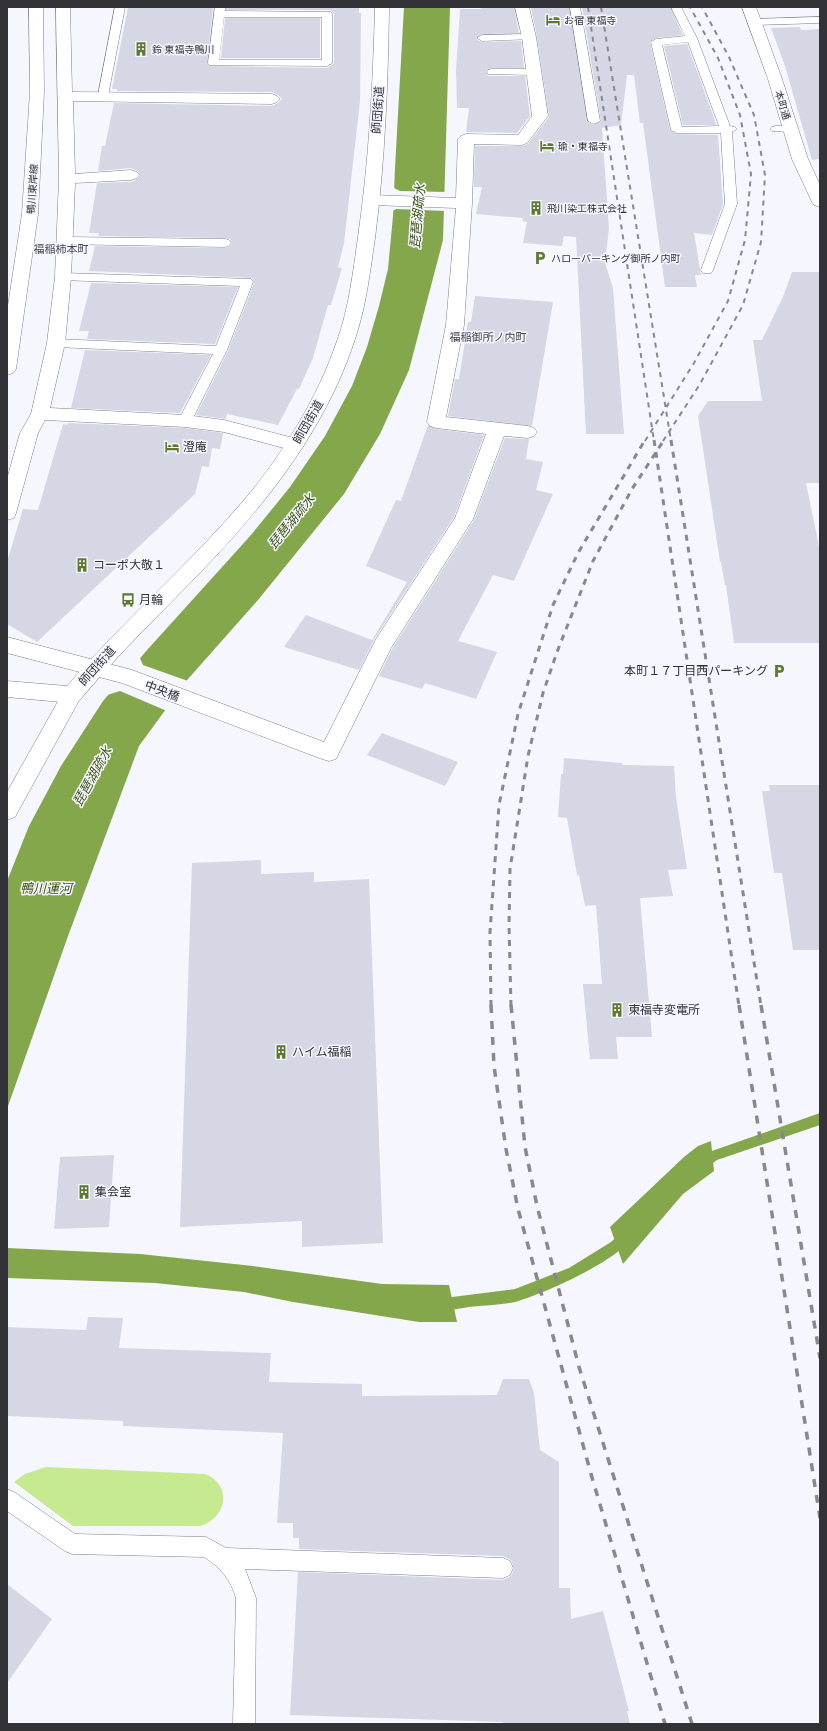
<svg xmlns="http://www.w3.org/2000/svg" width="827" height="1731" font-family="Figtree,'Noto Sans JP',sans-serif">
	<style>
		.green { fill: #c6ea90 }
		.water { fill: #85a74b }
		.pier { fill: #f5f6fe }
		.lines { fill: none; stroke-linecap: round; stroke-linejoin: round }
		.stream { fill: #85a74b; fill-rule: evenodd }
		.building { fill: #d5d7e4 }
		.service-casing { stroke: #7d7f8b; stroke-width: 1 }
		.minor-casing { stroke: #7d7f8b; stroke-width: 1 }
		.tertiary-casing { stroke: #7d7f8b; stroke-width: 1 }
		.service { fill: #fff; fill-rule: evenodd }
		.minor { fill: #fff; fill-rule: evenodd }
		.tertiary { fill: #fff; fill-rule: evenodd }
		.rail-far2 { stroke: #88898f; stroke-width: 2; stroke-dasharray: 5 5; stroke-linecap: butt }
		.rail-far1 { stroke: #88898f; stroke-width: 3; stroke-dasharray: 6 6; stroke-linecap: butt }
		.rail { stroke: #88898f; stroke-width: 3.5; stroke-dasharray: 8 8; stroke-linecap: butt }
		.labels { text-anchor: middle; stroke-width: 3; stroke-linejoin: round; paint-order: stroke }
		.far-poi-label { font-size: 10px; fill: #323237; stroke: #f5f6fe; text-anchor: start }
		.far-street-label { font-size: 10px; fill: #323237; stroke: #f5f6fe }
		.far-neighbourhood-label { font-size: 11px; fill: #464752; stroke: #f5f6fe }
		.street-label { font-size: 12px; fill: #323237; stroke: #f5f6fe }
		.poi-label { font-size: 12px; fill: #323237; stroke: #f5f6fe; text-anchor: start }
		.water-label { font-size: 13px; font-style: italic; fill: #3d5311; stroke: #f5f6fe }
	</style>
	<rect width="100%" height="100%" fill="#f5f6fe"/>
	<path class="green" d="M46,1467l159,7c28,11 22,44 -5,52h-127l-59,-44 11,-8z"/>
	<path class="water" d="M404,7h46l-7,233 -34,130 -29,64 -36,60 -86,106 -70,79 -49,67 -71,190 -61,173v-228l22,-55 32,-60 42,-65 45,-52 103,-114 39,-48 35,-51 27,-50 15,-39 12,-41 9,-37 5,-53 2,-48z
		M711,1141l3,30 -31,23 -60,70 -13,-37 74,-70 14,-11z
		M7,1248l133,6 113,12 129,18 67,1 8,37h-38l-126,-20 -49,-10 -89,-9 -148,-5z"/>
	<path class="pier" d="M392,187l8,4 46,1v19l-50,-2 -5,3z
		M139,656l4,9 45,16 -21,30 -47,-20 -13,4z"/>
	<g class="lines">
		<path class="stream" d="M820,1113v12l-103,35 -15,11 -4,-2 -2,-4 2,-4 11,-9z
			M627,1229l4,2 2,4c-10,24 -92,60 -118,67 -15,3 -31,3 -46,5 -12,2 -26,5 -37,1l-1,-5 1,-5 5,-1h15l63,-8 54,-21 42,-26 12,-11z"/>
	</g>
	<path class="building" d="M128,7h85l-6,56 2,3 118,2 7,-5v-49l-3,-4h-105v-3h133v6h2l-1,88 -16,142 -6,24 4,1 -11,37h-3l-15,53 -14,31h-2l-19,36 -51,-11 -1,5 -30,-4 32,-64 26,-68 -2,-5 -163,-7 6,-25 130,2 4,-1 3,-3 -2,-5 -5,-1 -127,-2 1,-3h-10l8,-50 34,-1 6,-3 3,-3 -2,-5 -7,-3 -33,3 4,-25h3l9,-43 158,3 6,-3 4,-4 -4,-4 -6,-3 -155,-1v-2h-5z
		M480,7h34l5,26 -37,1 -6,5 6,3 39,-1 3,27h-32l-4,1 -2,2 2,5h37l5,40 -13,17 -51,-1 3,-24h-12l-1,-38 4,-61h21z
		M531,7h38l18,114 6,4 8,-4 -19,-114h88l13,28 -27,3 -6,4 20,88 7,4 41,1 5,69 -11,31 -18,-2 7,42h-6l2,12h-32l-22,-164h-3l-6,-48h-7l-6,50 -19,3 7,101 -4,34 8,25 11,146h-38l-10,-197 -12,-1 -2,10 -39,-3 4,-21 -5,-1 1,-3 -47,-4 6,-27h-8l1,-41h48l5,-2 21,-27 -12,-80z
		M225,18h95v40h-99z
		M800,27l1,3 19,-1v130l-8,1 -27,-94 -14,-38z
		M687,44l26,71 3,10h-33l-19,-79z
		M792,272h28v211h-14l14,68v92h-86l-8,-58h-1l-4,-23h-1l-22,-146 10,-15h54l-9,-61h9l21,-43z
		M91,283l147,4 -23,57 -128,-5 2,-8h-10z
		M475,296l78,6 -21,124 -84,-10 7,-37h4l9,-57h3z
		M85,350l126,5 -31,58 -109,-5z
		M68,423l117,5 38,5 -3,16 -8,-1 -3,19 -7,-1 -7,28 -158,148 -30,-18v-62l16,-53 15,1 25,-86 4,1z
		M428,425l8,4 48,6 -30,82 -79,121 -16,32 -75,-23 22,-32 66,25 35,-58 -41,-16 30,-66 5,1z
		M505,438l24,1 -3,20 17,3 -7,28 17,4 -39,87 -21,-6 -35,66 39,11 -21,47 -51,-16 -3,6 -43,-13 13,-27 82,-129z
		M382,733l76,29 -13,24 -78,-31z
		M564,758l58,5v2l52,1 2,32 11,71 -19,1 5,26 -33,2 12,139h-36l2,22h-28l-7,-75h19l-6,-79 -11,1 -6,-31h-2l-10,-57 -9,-1 3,-43h2z
		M769,785h51v165h-27l-11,-77h-8l-12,-82h8z
		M261,860v14l53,-2v10l55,-3 14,364 -81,4v-26l-122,6 12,-364z
		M114,1155l-5,72 -55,2 6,-72z
		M88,1317l35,1 -4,30 152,5 -2,29 93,2v12l135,-1 6,-16h26l5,14 6,57 19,12v126h11l1,31 32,-8 26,100h-2l3,13h-127v-2l-213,-7 8,-143 205,8 8,-4 3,-7 -3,-9 -8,-4 -204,-7v-11h-6v-15h-16l6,-90 -160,-7v-5l-116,-5v-89l79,3z
		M7,1584l45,35 -45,64z"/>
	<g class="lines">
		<defs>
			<path id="service" d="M115,7h10l-17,89 -5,3 -5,-3z
				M215,7h10v4l106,1 1,2v49l-5,3 -118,-1 -1,-2zM224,17h98v43h-103z
				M570,7h10l20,114 -6,3 -6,-3z
				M671,7h10l16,31 33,88 5,1 2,2 -5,3 5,72 -24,66 -2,3h-8l-2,-3 24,-66 -4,-71h-44l-6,-3 -20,-88 5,-3 29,-3zM688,42l31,84 -37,1 -20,-82z
				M820,17v6l-64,2 -5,-3 5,-3z
				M529,34l5,3 -1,2 -51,2 -5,-3 5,-3z
				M492,69h42l5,3 -5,3 -46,-1 -1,-2 1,-2z
				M776,126h14l6,3 -6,3 -18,-1 -2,-2 2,-2z
				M65,237l160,2 4,1 2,3 -2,3 -4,1 -164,-3 -2,-3 2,-3z
				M63,273l188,6 2,3 -26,68 -37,74 -5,2 -5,-2 -2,-3 35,-67 -157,-7 -4,-1 -2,-3 2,-3 4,-1 160,7 24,-60 -181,-6 -2,-3 2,-3z
				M7,1489l7,3 61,42 131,3 20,11 277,10 7,3 3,7 -3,7 -7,3 -258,-9 11,29 -1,126h-22l3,-126c-5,-18 -16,-31 -32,-41l-132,-3 -7,-3 -58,-40z"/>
			<path id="minor" d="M56,7h14l2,85 200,2 5,2 3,3 -3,3 -5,2 -199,-3 2,73 56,-4 6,2 2,3 -2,3 -6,2 -56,3 -4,94 -6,66 -15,65 135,7 39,5 77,20 3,5 -3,5 -6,1 -71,-19 -39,-5 -140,-7 -7,13 -22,80 -2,5 -7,2v-41l13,-46 11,-19 16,-71 8,-66 4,-98z
				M515,7h14l7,30 12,79 -21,27 -5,2 -48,-1 -2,59 -8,122 -18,92 82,9 6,2 3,4 -3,4 -6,2 -24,-2 -31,83 -82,129 -55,111 -7,2 -7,-2 -200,-76 -115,-30v-16l125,33 192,72 52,-103 79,-121 31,-84 -50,-6 -6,-2 -3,-4 19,-97 10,-117 -84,-3 -6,-2 -2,-3 2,-3 6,-2 84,3 2,-59 3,-3 5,-2 52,1 14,-19 -10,-79z
				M742,7h14l26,72 26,80 12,26v22l-6,-2 -2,-3 -20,-43 -24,-80z
				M72,687l7,2 3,6 -67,122 -8,3v-28l58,-103z"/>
			<path id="tertiary" d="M29,7h14l1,85 -6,122 -22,155 -3,4 -6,2v-63l15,-98 8,-122z
				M375,7h14c-1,77 -4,154 -14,231 -5,34 -9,69 -20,101 -20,62 -56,119 -97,169 -55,68 -123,125 -179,193l-7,2 -65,-6v-16l60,5c56,-65 122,-121 178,-187 39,-47 72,-100 92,-158 12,-33 16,-69 21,-104 11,-76 15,-153 17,-230z"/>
		</defs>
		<use href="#service" class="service-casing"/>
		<use href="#minor" class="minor-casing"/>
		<use href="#tertiary" class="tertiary-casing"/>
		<use href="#service" class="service"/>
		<use href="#minor" class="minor"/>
		<use href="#tertiary" class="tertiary"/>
		<path class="rail-far2" d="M588,7l66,434
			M601,7l70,434
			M645,441l49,-78 34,-62 17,-61 6,-66 -11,-59 -22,-57 -28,-51
			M663,441l37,-57 43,-79 18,-63 4,-67 -11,-60 -25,-58 -27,-50"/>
		<path class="rail-far1" d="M654,440l85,566
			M671,440l90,566
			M491,1006l-1,-74 9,-127 19,-91 35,-109 25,-52 67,-113
			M511,1006l-2,-81 1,-56 18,-113 15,-63 14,-41 36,-91 39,-72 32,-49"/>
		<path class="rail" d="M491,1005l3,61 12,83 12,60 73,265 74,250
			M511,1005l14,142 12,59 42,161 113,357
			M739,1005l81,513
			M761,1005l59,353"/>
	</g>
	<defs>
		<symbol id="hotel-bare" viewBox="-9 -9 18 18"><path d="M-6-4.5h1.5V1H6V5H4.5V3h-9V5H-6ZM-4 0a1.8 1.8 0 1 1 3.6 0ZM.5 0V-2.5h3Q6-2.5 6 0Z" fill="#5e792d" stroke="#f5f6fe" stroke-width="2.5" paint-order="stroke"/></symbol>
		<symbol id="building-bare" viewBox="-9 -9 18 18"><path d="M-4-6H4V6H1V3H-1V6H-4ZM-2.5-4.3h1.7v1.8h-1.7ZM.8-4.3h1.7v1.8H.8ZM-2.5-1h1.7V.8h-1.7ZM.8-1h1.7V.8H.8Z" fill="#5e792d" stroke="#f5f6fe" stroke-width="2.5" paint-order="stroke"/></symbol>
		<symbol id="parking-bare" viewBox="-9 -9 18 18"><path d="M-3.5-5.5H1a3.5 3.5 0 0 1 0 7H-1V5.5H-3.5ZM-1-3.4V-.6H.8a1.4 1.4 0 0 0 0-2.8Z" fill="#5e792d" stroke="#f5f6fe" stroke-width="2.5" paint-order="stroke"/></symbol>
		<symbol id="bus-bare" viewBox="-9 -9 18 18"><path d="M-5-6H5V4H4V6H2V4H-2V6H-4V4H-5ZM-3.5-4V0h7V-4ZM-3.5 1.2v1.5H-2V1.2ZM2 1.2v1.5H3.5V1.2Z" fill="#5e792d" stroke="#f5f6fe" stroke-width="2.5" paint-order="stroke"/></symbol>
	</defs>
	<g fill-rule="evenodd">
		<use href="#hotel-bare" x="543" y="10" width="20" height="20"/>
		<use href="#building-bare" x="131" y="39" width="20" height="20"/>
		<use href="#hotel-bare" x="537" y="136" width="20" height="20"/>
		<use href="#building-bare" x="526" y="198" width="20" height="20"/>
		<use href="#parking-bare" x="530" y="248" width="20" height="20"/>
		<use href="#hotel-bare" x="162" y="437" width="20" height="20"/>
		<use href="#building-bare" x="72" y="555" width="20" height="20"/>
		<use href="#bus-bare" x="118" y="590" width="20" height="20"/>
		<use href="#parking-bare" x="769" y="661" width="20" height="20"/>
		<use href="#building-bare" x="607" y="1000" width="20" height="20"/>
		<use href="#building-bare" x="271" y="1042" width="20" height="20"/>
		<use href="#building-bare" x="74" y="1182" width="20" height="20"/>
	</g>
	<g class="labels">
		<g class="far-poi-label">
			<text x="564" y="24">お宿 東福寺</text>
			<text x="152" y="53">鈴 東福寺鴨川</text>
			<text x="558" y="150">瑜・東福寺</text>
			<text x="547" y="212">飛川染工株式会社</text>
			<text x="551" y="262">ハローパーキング御所ノ内町</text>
		</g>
		<g class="far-street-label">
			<text transform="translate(783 105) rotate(73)" y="4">本町通</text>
			<text transform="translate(32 189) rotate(-86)" y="4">鴨川東岸線</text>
		</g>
		<g class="far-neighbourhood-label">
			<text x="61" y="253">福稲柿本町</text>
			<text x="488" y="341">福稲御所ノ内町</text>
		</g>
		<g class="street-label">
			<text transform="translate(378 110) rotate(-86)" y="4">師団街道</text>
			<text transform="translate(308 422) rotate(-60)" y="4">師団街道</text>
			<text transform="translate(97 666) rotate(-48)" y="4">師団街道</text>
			<text transform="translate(162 691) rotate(21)" y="4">中央橋</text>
		</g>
		<g class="poi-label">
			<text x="183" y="451">澄庵</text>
			<text x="93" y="569">コーポ大敬１</text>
			<text x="139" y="604">月輪</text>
			<text x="768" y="675" text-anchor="end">本町１７丁目西パーキング</text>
			<text x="628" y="1014">東福寺変電所</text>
			<text x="292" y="1056">ハイム福稲</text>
			<text x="95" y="1196">集会室</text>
		</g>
		<g class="water-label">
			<text transform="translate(417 216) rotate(-85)" y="5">琵琶湖疏水</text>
			<text transform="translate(291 521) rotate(-51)" y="5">琵琶湖疏水</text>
			<text transform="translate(92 776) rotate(-61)" y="5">琵琶湖疏水</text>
			<text x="46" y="893">鴨川運河</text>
		</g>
	</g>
	<rect width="827" height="1731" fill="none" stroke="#323237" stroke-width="16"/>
</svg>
